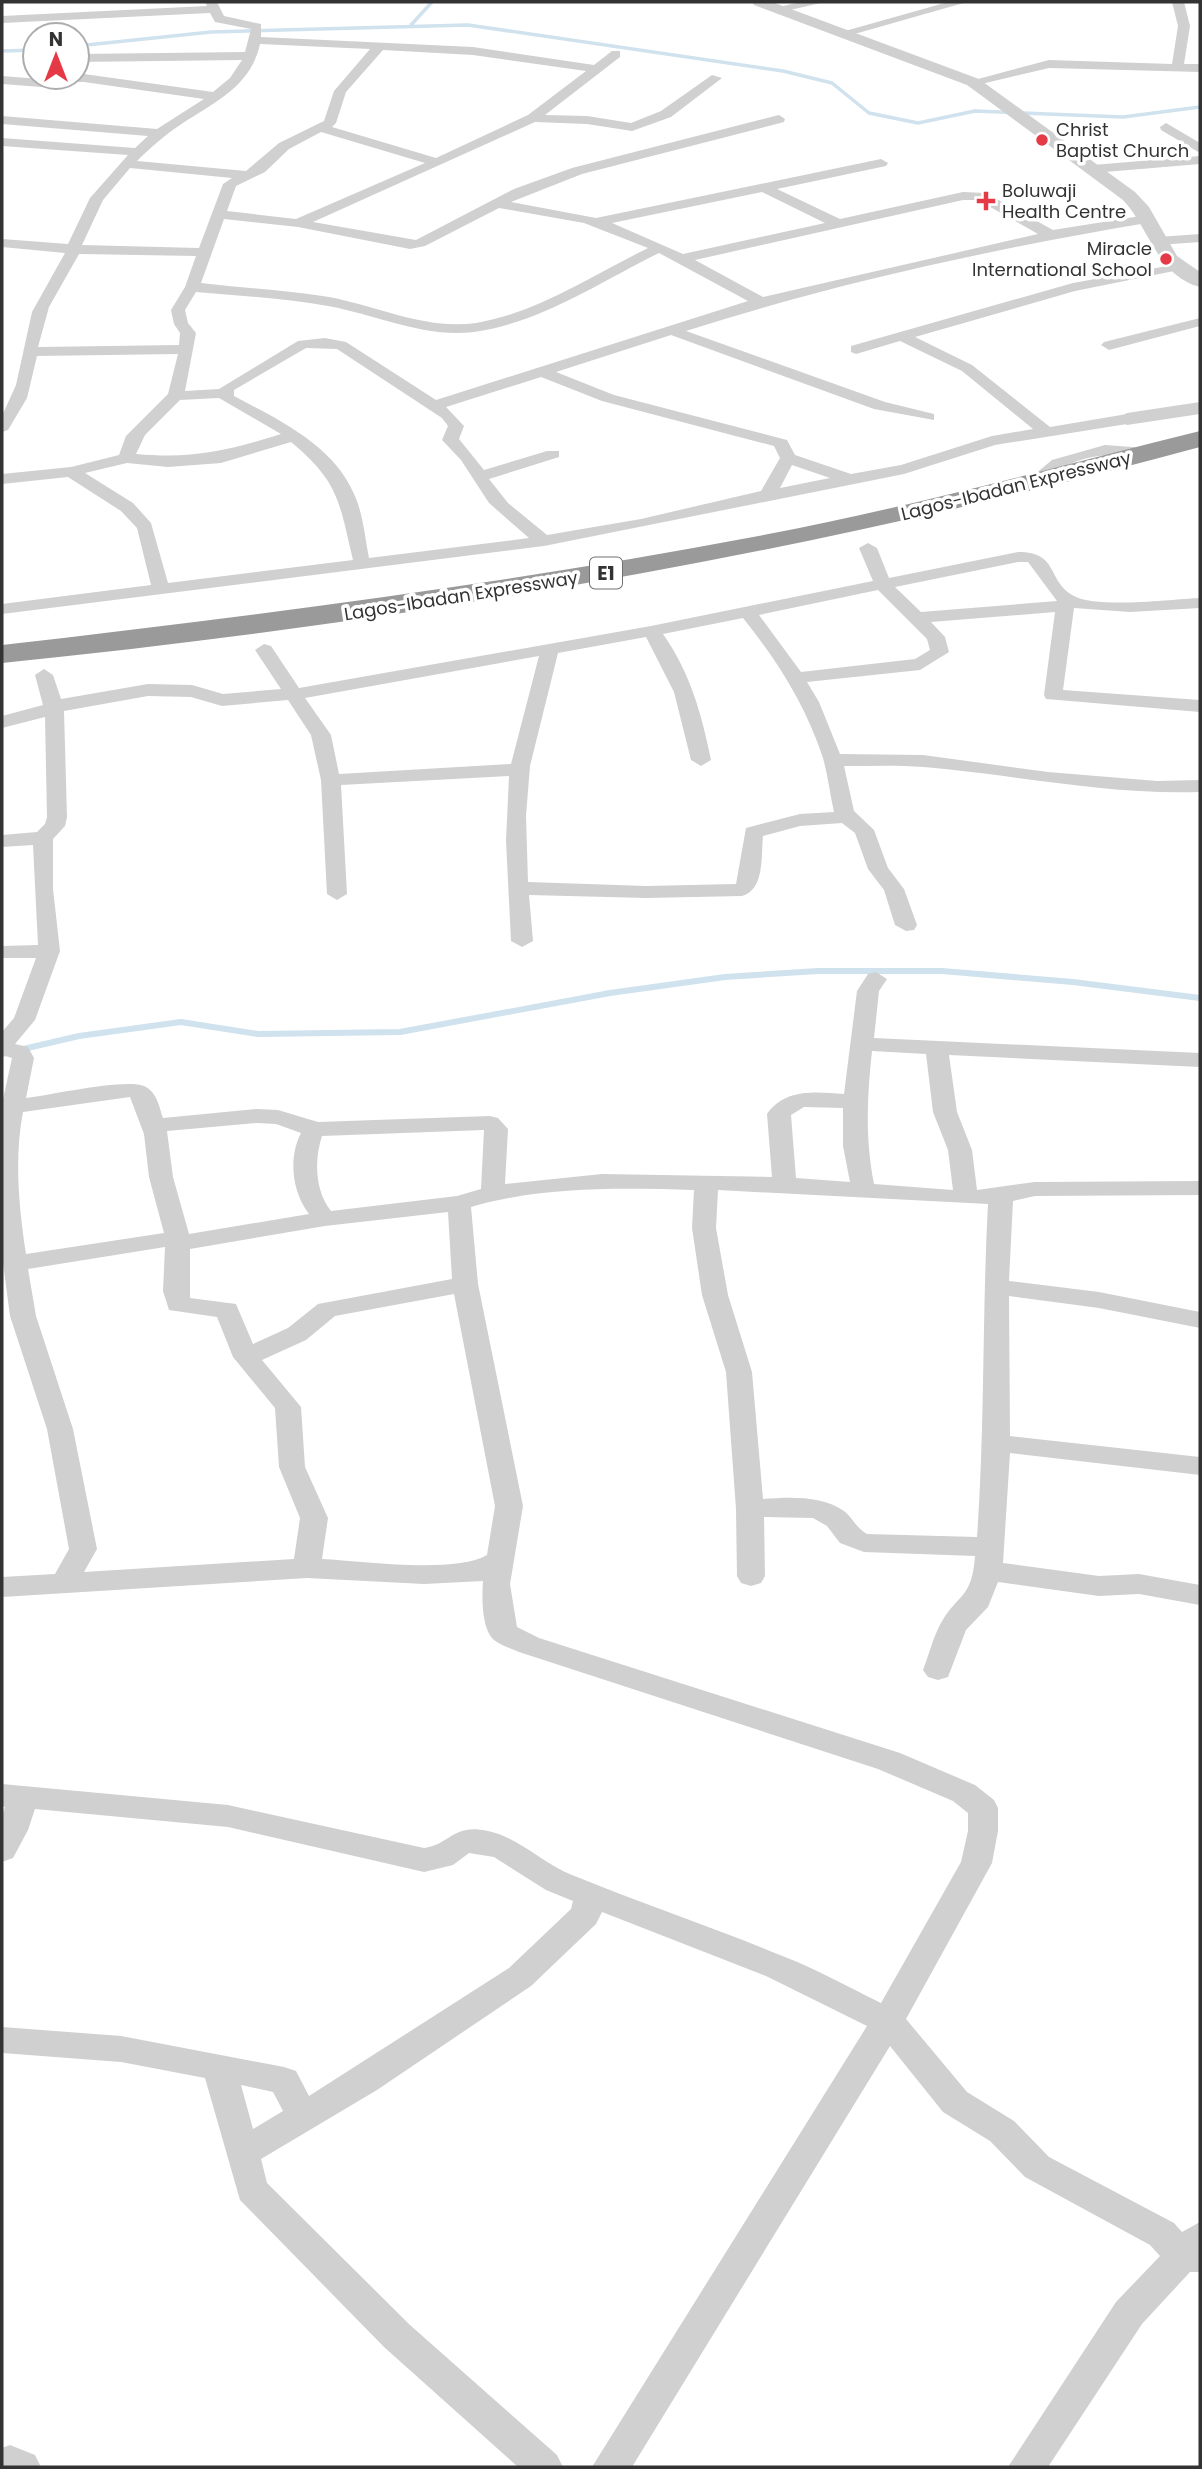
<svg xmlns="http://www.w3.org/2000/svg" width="1202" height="2469" font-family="Poppins,sans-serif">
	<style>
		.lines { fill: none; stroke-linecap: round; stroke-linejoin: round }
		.stream-far1 { stroke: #cfe2ee; stroke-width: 3.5 }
		.stream { stroke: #cfe2ee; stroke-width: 6 }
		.minor { fill: #d0d0d0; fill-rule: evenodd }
		.tertiary { fill: #d0d0d0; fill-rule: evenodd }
		.motorway { fill: #9a9a9a; fill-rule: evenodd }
		.poi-dot { fill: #e63946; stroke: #fff; stroke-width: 2.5 }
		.labels { text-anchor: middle; stroke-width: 7; stroke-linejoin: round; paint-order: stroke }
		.far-poi-label { font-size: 18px; fill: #333; stroke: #fff; text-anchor: start }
		.far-street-label { font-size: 18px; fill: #333; stroke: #fff }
		.shield { fill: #fff; stroke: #707070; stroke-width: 2 }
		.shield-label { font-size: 19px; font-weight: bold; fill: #333 }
	</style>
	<rect width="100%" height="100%" fill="#fff"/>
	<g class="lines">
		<path class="stream-far1" d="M411,25l21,-23
			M77,46l134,-14 257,-7 315,46 49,12 37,30 49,10 57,-12 148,6 77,-10
			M2,51l33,-1"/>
		<path class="stream" d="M2,1054l77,-18 102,-14 77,12 142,-2 210,-39 115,-16 93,-6h124l131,11 127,16"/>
		<path class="minor" d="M205,2h12l7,14 37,8v13l212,10 121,18 18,-14h8v6l-75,58 42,1 44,7 30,-12 51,-36 10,3 -51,39 -39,14 -45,-7 -52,-2 -222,100 103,18 98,-51 58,-21 207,-53 6,4 -1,3 -202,52 -71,28 85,16 285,-59 7,4 -2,3 -109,23 63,30 123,-27 23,1 67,37 94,-15 7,4 -7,4c-155,26 -311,60 -461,108l199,71 49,12v6l-60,-11 -203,-74 -115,37 58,23 173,45 8,15 56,19 50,-9 91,-29 41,-7 -71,-58 -62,-30 -44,13 -5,-2v-6l222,-63 111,-20v6l-109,22 -160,46 57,28 78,62 77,-13 8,5 -8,5 -132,21 -91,29 -360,72 -542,68v-10l149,-19 -14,-57 -16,-17 -53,-34 -66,7v-10l69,-7 48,-12 7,-19 42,-42 10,-40 -141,2 -10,42 -19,32 -6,2v-16l14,-31 16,-73 33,-59 -63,-6v-8l66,5 22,-46 38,-43 -126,-9v-8l133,10 13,-12 -146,-12v-8l155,13 47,-30 -120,-17h-25l-18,5 -39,-3v-8l38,3 44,-5 129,18 17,-14 12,-18 -165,2v-8l168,-2 6,-23 -36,-7 -5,-9 -208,10v-7l205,-10zM260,44l110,5 -36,42 -10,30 -45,22 -33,28 -109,-10c14,-14 29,-27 46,-38 32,-21 68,-37 77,-79zM383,50l90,5 113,16 -58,44 -92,43 -104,-31 4,-4 10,-31zM321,132l104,31 -129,56 -69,-8 9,-25 29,-14 24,-23zM130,168l102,10 -9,6 -24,64 -117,-3 21,-45zM762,192l63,31 -142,31 -71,-31zM963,200h15l60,34 -275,63 -68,-37zM499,208l85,15 64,25c-55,27 -111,65 -172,75 -51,7 -99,-17 -147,-26 -43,-7 -86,-9 -128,-14l23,-64 74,8 112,22 15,-3zM659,253l89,48 -312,99 -90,-58 -21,-4 -27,3 -79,48 -34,2 11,-58 -8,-10 -3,-13 11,-18c44,4 89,6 132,14 49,9 96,32 146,26 66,-9 126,-50 185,-79zM79,254l117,2 -11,31 -14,23 3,14 6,9 -1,12 -141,2 11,-40zM306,348l31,1 105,69 6,8 -6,14 19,20 28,43 40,35 -160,20c-4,-20 -6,-45 -15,-64 -21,-49 -75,-74 -120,-98v-6zM541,377l61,24 172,45 6,12 -19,33 -120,28 -94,16 -39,-32 -19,-24 70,-22v-6h-12l-63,19 -25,-31 5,-13 -18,-19zM219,398l62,36c-54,17 -88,25 -145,20l9,-19 35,-35zM291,442c48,40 48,59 62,118l-185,23 -17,-60 -18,-20 -48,-30 42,-10 41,4 53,-4zM792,465l38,13 -50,10z
			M800,2h25l-48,11 -6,-4z
			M948,2h19l-123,35 -6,-4z
			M1172,2h12l6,24 -6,38h16v8l-151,-4 -76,18 -6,-4 82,-22 123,4 6,-38z
			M1166,123l34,20v10l-39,-23 -1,-3z
			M1200,156v8l-107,9 -7,-4 7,-4z
			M1200,234v8l-42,3 -7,-4 7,-4z
			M1200,318v8l-91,24 -8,-5 3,-3z
			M1105,445l55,4 2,3c-7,8 -49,1 -63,4 -17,2 -32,8 -46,18 -8,5 -13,13 -22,15l-8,-5 29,-24z
			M868,543l9,5 12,30 129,-26c42,0 28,29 56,44 24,13 98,3 126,2v10l-70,4 -56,-4 -11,82 137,10v12l-154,-13 -2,-4 11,-83 -124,10 14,15 4,15 -29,18 -113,12 12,20 21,52 83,1 125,17 109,9 43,-1v12c-93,3 -183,-17 -276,-25 -26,-2 -53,-1 -80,-1l10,45 20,19 14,38 16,21 13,36 -3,5 -8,1 -11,-6 -11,-35 -16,-21 -13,-36 -13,-10 -42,3 -37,10c-2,19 2,54 -21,60l-96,2 -117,-3 4,46 -11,6 -11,-6 -5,-100 3,-65 -168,9 6,109 -10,6 -10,-6 -6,-114 -10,-45 -23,-35 -66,6 -31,-9 -43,-1 -84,15 3,106 -2,9 -12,13v50l7,62 -25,69 -20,24 13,3 6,11 -8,40c23,-3 101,-20 118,-12 13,6 15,20 19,32l94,-9 21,1 40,12 172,-6 8,2 10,11 -3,55 97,-10 170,3 -5,-63c18,-26 49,-22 77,-20l13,-103 11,-17 8,-2 11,7 -8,12 -5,47 326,15v14l-251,-12 8,57 15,38 5,40 58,-8 165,-1v14l-165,1 -22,5 -4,80 90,11 101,20v16l-101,-20 -90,-12 1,140 190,21v18l-190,-22 -7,110 96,13 40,-2 61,11v20l-61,-11 -40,2 -101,-14 -10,25 -22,23 -18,47 -10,3 -10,-3 -5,-7c6,-15 10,-33 18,-47 17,-30 31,-24 34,-67l-111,-4 -24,-9 -13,-17 -14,-8 -49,-1 1,59 -4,7 -10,3 -10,-3 -4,-7 -1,-67 -10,-137 -24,-77 -10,-67 2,-38c-74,-2 -151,-4 -223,17l7,77 45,222 -13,78 7,43 22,11 361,115 75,32 19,15 4,8v23l-6,32 -86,156 61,73 47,29 35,36 125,66 8,9 18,-10v50h-10l-48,52 -94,143h-40l108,-165 44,-46 -10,-11 -125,-68 -35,-36 -47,-29 -53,-66 -258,421h-40l275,-441 -101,-50 -164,-64 -6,12 -65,62 -154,104 -116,69 6,24 143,142 147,130 6,12h-45l-134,-120 -144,-147 -35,-122 -84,-16 -119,-9v-26l119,9 163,31 12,4 13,25 200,-128 62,-59 2,-8 -27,-11 -52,-33 -25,-4 -16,12 -29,7 -196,-45 -193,-18 -7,21 -15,28 -11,4v-45l3,-10 -3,-1v-22l226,21 196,43c27,-4 29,-25 64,-17 32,7 54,32 84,44 71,29 143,53 213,82 33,13 65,31 96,46l80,-141 7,-31v-18l-15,-12 -75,-32 -359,-117c-7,-3 -19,-7 -25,-12 -13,-12 -12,-44 -11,-59l-59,3 -117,-6 -305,19v-20l53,-3 14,-25 -22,-120 -37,-113 -8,-61v-151l10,-46 -10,-3v-23l12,-14 22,-60h-34v-12l36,-1 -5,-100 -31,2v-12l35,-3 8,-8 2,-7 -2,-100 -43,11v-12l41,-11 -8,-30 9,-6 9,6 8,24 87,-15 44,1 31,9 58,-5 -26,-39 9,-6 7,2 28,42 352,-62 222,-45 -14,-33zM1018,562h10l29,39 -136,11 -26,-25zM878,590l49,49 3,11 -15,9 -114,13 -42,-57zM743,618c35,44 62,86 80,140 5,18 7,36 11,54l-34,2 -54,14 -10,56 -90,2 -118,-4 -2,-66 4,-50 28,-113 88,-16 28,55 17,68 10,6 10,-6c-9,-45 -21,-88 -48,-126zM539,656l-28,108 -172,10 -8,-39 -26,-37zM872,1051l54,3 7,58 15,38 5,40 -79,-6c-9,-46 -7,-87 -2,-133zM130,1097l14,37 5,43 15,56 -138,21c-7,-46 -12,-95 -3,-142zM804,1107l39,1v38l7,36 -54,-4 -5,-63zM257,1123l19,1 25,9c-13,25 -9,59 8,81l-120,20 -16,-57 -6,-46zM484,1130l-3,59 -24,7 -126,15c-16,-20 -17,-51 -9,-75zM718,1190l270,14c-6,111 -3,222 -11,333l-110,-3c-11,-6 -14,-16 -23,-23 -22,-16 -56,-14 -81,-12l-11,-127 -24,-77 -12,-67zM448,1212l4,67 -134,25 -30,24 -35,16 -17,-40 -46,-6v-49l135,-23zM165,1247l-2,44 6,19 48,7 16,40 42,51 4,59 21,51 -6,41 -210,13 13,-23 -24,-120 -37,-113 -8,-47zM454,1294l41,212 -8,49c-33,19 -125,6 -165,4l6,-41 -23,-51 -4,-60 -39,-47 44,-20 29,-24zM241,2085l32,7 10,19 -30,18z
			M10,2445l25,10 6,12h-39v-19z"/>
		<path class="tertiary" d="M752,2h20l207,77 156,113 14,15 28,49 23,16v15c-42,-10 -51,-60 -77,-87l-156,-115 -213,-80z
			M1200,402v12l-73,11 -10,-6 10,-6z"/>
		<path class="motorway" d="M1200,431v16c-392,107 -794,175 -1198,216v-18c252,-29 502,-61 751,-108 151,-28 298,-69 447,-106z"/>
	</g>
	<g class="poi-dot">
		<circle cx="1042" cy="140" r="7"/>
		<path d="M982.5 190.5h7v7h7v7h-7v7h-7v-7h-7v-7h7z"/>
		<circle cx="1166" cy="259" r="7"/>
	</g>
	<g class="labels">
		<g class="far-poi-label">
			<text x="1056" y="136">Christ<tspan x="1056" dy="21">Baptist Church</tspan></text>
			<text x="1002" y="197">Boluwaji<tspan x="1002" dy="21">Health Centre</tspan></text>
			<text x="1152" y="255" text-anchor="end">Miracle<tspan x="1152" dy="21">International School</tspan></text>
		</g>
		<g class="far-street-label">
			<text transform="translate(1016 486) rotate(-14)" y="6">Lagos-Ibadan Expressway</text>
			<text transform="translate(461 596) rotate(-9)" y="6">Lagos-Ibadan Expressway</text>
		</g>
		<rect class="shield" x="590" y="557.5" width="32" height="31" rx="5"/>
		<g class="shield-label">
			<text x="606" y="580">E1</text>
		</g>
	</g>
	<rect width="1202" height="2469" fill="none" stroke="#333333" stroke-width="7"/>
	<g transform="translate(56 56)"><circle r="33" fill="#ffffff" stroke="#adadad" stroke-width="2"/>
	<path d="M0-5L12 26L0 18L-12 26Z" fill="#e63946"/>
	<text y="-10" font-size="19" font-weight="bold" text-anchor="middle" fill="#333333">N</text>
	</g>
</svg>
